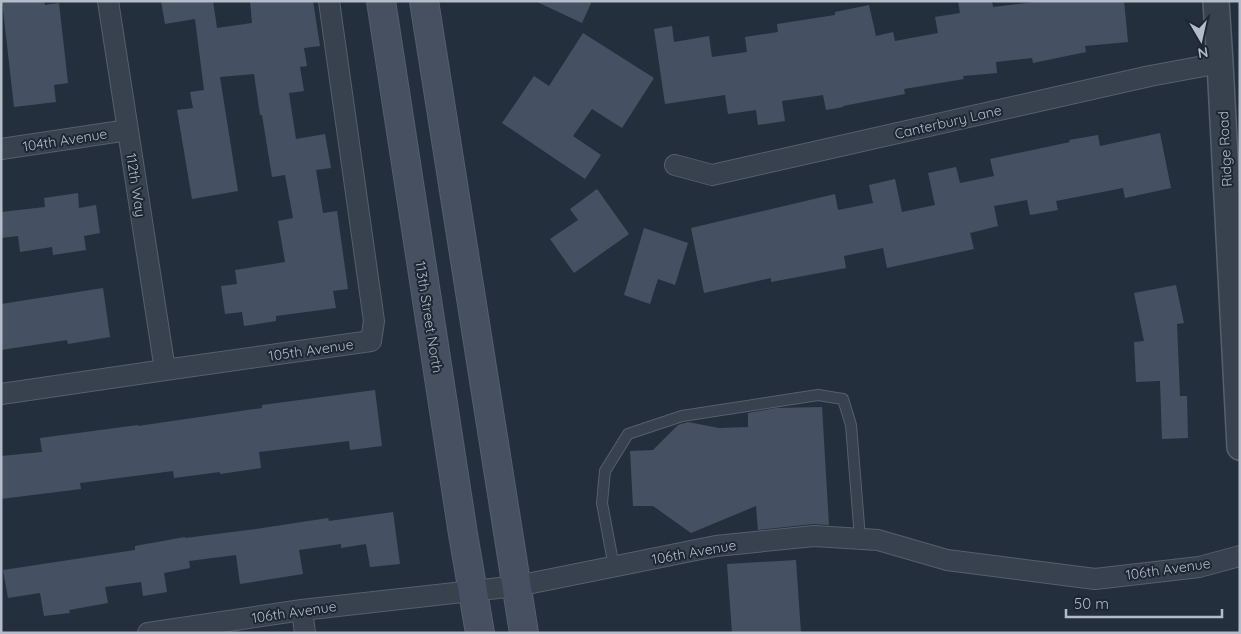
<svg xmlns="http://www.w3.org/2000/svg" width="1241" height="634" font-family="Quicksand,sans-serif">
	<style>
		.building { fill: #455162 }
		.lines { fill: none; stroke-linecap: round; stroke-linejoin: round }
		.service-casing { stroke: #565f6c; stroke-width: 12 }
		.minor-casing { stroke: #565f6c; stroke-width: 22 }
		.tertiary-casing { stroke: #565f6c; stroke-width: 28 }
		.secondary-casing { stroke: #565f6c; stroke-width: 30 }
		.service { stroke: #38414e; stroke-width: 10 }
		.minor { stroke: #38414e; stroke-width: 20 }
		.tertiary { stroke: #38414e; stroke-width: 25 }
		.secondary { stroke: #465061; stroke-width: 28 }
		.labels { text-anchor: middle; stroke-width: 4; stroke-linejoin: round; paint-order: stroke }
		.street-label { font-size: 14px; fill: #b4bcc9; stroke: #1d2633 }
	</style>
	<rect width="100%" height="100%" fill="#242f3e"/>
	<path class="building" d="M2,1h42l1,4 14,-2 9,80 -14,2 2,17 -42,5z
		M161,1h52l4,27 35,-5 -2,-22h63l7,45 -16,2 3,18 -7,1 4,24 -15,2 7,46 29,-5 6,34 -15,2 7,43 14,-2 11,78 -15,2 3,17 -60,8v5l-32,5 -2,-14 -17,2 -4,-28 16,-2 -2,-14 50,-8 -7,-41 15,-3 -8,-43 -13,2 -10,-62h-2l-6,-41 -34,3 18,114 -46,8 -15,-89 16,-2 -3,-16 14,-2 -9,-71 -30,5z
		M535,1h57l-10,22z
		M958,1h34l1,6 49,-6h82l4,41 -43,4 1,6 -53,11 -1,-5 -36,4 1,11 -34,3 1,3 -60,10 1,5 -62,12v1l-17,3 -3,-15 -41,6 3,20 -27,4 -2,-15 -28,4 -3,-19 -60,9 -11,-75 18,-3 2,16 35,-6 3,21 35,-5 -2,-15 33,-5 -1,-8 58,-9v-3l34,-7 7,31 17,-4 2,9 43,-8 -3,-16 25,-4z
		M583,33l71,45 -32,50 -30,-19 -19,27 28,19 -16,24 -83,-56 32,-47 15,10z
		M1160,133l11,55 -46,10 -2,-10 -67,13 2,9 -28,5 -3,-15 -33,6 4,20 -28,7 4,16 -87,19 -4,-20 -39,8 2,12 -75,14v-4l-67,15 -13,-65 144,-34 3,16 35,-7 -4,-18 26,-6 7,33 33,-7 -7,-32 28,-6 4,16 34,-7 -4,-17 80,-17 -1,-2 29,-5 2,11z
		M597,189l32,45 -55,39 -24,-34 28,-19 -8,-11z
		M78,193l1,15 17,-3 4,28 -16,3 2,14 -33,5 -1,-8 -32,5 -2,-16 -17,2v-26l44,-5 -1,-9z
		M644,228l44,15 -13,42 -17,-6 -8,25 -26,-9z
		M1176,285l8,38 -7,1 3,72h7l1,42 -26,1 -2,-58 -24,1 -2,-40 10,-1 -10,-48z
		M103,288l7,49 -42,7 -1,-4 -66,10v-46z
		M375,390l7,56 -32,4 -1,-9 -90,11 2,16 -41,6v-2l-46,6 -1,-7 -93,12 1,6 -80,10v-43l41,-4 -2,-14 98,-13v1l124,-18v-3z
		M822,407l7,118 -16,-1 -55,6 -2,-24 -65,27 -38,-27h-20l-3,-55 23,-1 25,-25 10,-3 31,6 29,-1v-14l28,-5z
		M393,512l7,52 -30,3 -4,-23 -25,4v-4l-42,6 4,24 -63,10 -4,-29 -47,6 1,7 -26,5 3,19 -24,4 -2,-14 -36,5 3,16 -39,7 1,3 -26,3 -4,-23 -32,5 -5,-28 132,-20v-4l50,-9v1l71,-9 72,-11 1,3z
		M796,560l5,73h-69l-5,-69z"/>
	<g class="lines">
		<defs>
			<path id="service" d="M614,567l-12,-64 3,-32 23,-37 54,-18 136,-21 25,4 8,26 9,113"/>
			<path id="minor" d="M108,1l57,369
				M1,149l127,-19
				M675,165l37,10 438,-99 70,-13
				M1,394l164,-24 206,-29 3,-20 -45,-320
				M302,610l3,23
				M148,633l154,-23 215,-24 199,-40 98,-10 64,4 69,20 148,19 104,-12 41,-11"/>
			<path id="tertiary" d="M1216,1l4,62 20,384"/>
			<path id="secondary" d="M381,1l82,533 17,99
				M424,1l100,632"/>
		</defs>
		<use href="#service" class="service-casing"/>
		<use href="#minor" class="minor-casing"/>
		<use href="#tertiary" class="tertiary-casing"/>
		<use href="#secondary" class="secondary-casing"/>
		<use href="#service" class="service"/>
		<use href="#minor" class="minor"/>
		<use href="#tertiary" class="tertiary"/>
		<use href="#secondary" class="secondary"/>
	</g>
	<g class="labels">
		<g class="street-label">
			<text transform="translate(948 122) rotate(-13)" y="5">Canterbury Lane</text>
			<text transform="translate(65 140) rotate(-9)" y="5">104th Avenue</text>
			<text transform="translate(1225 149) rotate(-93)" y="5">Ridge Road</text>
			<text transform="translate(136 185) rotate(81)" y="5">112th Way</text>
			<text transform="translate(429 317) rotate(81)" y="5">113th Street North</text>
			<text transform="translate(311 350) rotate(-8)" y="5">105th Avenue</text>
			<text transform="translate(694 552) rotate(-10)" y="5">106th Avenue</text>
			<text transform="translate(1168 569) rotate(-8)" y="5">106th Avenue</text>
			<text transform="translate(294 612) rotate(-8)" y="5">106th Avenue</text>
		</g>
	</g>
	<rect width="1241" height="634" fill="none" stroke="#b4bcc9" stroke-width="5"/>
	<g transform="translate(1201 40) rotate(171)" stroke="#1d2633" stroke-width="4" paint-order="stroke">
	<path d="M0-4L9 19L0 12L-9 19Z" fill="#b4bcc9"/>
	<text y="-8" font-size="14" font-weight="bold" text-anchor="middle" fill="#b4bcc9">N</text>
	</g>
	<path d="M1066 609v8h156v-8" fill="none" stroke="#b4bcc9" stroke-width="2.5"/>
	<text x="1074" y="609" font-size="15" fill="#b4bcc9" stroke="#1d2633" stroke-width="4" paint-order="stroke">50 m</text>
</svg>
